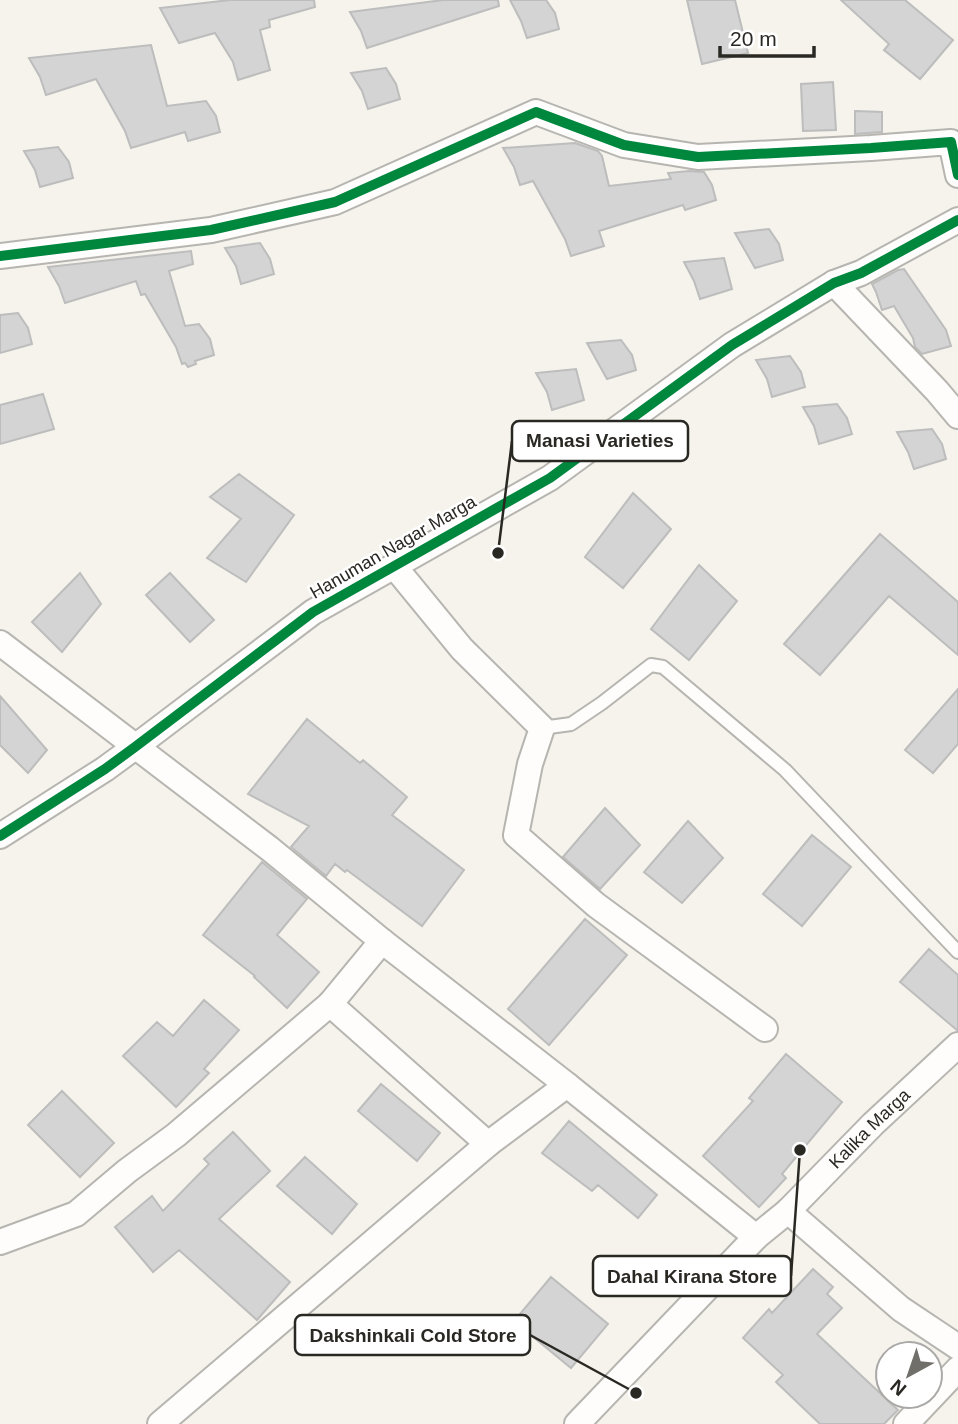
<svg xmlns="http://www.w3.org/2000/svg" width="958" height="1424" font-family="Arial,sans-serif">
	<style>
		.building { fill: #d3d4d3; stroke: #bcbdbc; stroke-width: 2 }
		.lines { fill: none; stroke-linecap: round; stroke-linejoin: round }
		.service-casing { stroke: #b7b5b0; stroke-width: 16 }
		.minor-casing { stroke: #b7b5b0; stroke-width: 28 }
		.service { stroke: #fefdfc; stroke-width: 12 }
		.minor { stroke: #fefdfc; stroke-width: 24 }
		.cycleway-casing { stroke: #fff; stroke-width: 15 }
		.cycleway { stroke: #00873e; stroke-width: 10 }
		.labels { text-anchor: middle; stroke-width: 5; stroke-linejoin: round; paint-order: stroke }
		.street-label { font-size: 18px; fill: #2a2823; stroke: #fff }
		.leader { fill: none; stroke: #2a2823; stroke-width: 2.5 }
		.callout-dot { fill: #2a2823; stroke: #fff; stroke-width: 2.5 }
		.callout { fill: #fff; stroke: #2a2823; stroke-width: 2.5 }
		.callout-label { font-size: 19px; text-anchor: middle; font-weight: bold; fill: #2a2823 }
	</style>
	<rect width="100%" height="100%" fill="#f5f3ec"/>
	<path class="building" d="M230,0h84l1,7 -46,13 1,7 -10,3 10,40 -32,10 -5,-18 -18,-29 -36,10 -19,-35z
		M443,0h55l1,6 -132,42 -6,-17 -11,-19z
		M510,0h36l9,13 4,16 -32,9 -6,-17z
		M687,0h48l13,53 -46,11z
		M841,0h64l48,40 -33,39 -36,-29 5,-6z
		M151,45l16,61 39,-5 10,15 4,16 -32,9 -3,-9 -54,16 -6,-17 -29,-52 -50,16 -6,-18 -11,-19z
		M386,68l10,16 4,15 -32,10 -6,-18 -11,-18z
		M833,82l3,48 -33,1 -2,-47z
		M855,111l27,1v20l-27,2z
		M575,143l23,8 4,5 7,30 62,-7 -3,-6 21,-2 15,1 8,13 4,15 -31,10 -2,-5 -84,26 5,15 -33,10 -6,-17 -32,-58 -13,4 -6,-18 -11,-19z
		M58,147l11,15 4,16 -33,9 -5,-17 -11,-19z
		M769,229l10,15 4,16 -28,8 -20,-35z
		M260,243l10,16 4,15 -33,10 -5,-18 -11,-18z
		M191,251l2,13 -24,7 16,55 14,-2 11,15 4,16 -19,6 1,3 -8,3 -3,-4 -3,1 -6,-17 -31,-53 -4,1 -5,-14 -71,22 -6,-17 -11,-19z
		M724,258l8,31 -32,10 -6,-18 -10,-19z
		M904,269l42,61 5,16 -29,8 -7,-7 -2,-9 -19,-32 -12,4 -6,-18 -4,-8 26,-14z
		M18,313l10,15 4,16 -32,9v-38z
		M621,340l11,15 4,15 -29,9 -20,-36z
		M790,356l11,16 4,15 -33,10 -5,-18 -11,-19z
		M576,369l8,31 -32,10 -5,-18 -11,-19z
		M43,394l11,35 -54,15v-39z
		M837,404l10,14 5,16 -33,10 -5,-18 -11,-19z
		M932,429l10,15 4,15 -32,10 -6,-17 -11,-20z
		M239,474l55,41 -48,67 -39,-24 34,-39 -31,-22z
		M633,493l38,36 -48,59 -38,-31z
		M880,534l78,68v53l-69,-59 -69,79 -36,-31z
		M699,565l38,36 -48,59 -38,-31z
		M80,573l21,31 -39,48 -30,-30z
		M170,573l44,47 -24,22 -44,-47z
		M958,689v55l-25,29 -28,-23z
		M0,696l47,54 -19,23 -28,-28z
		M307,719l53,44 3,-3 44,37 -15,18 72,55 -42,56 -75,-56 -2,2 -10,-8 -9,12 -35,-29 18,-21 -61,-32z
		M605,808l35,37 -40,44 -37,-32z
		M688,821l35,37 -41,45 -38,-31z
		M812,835l39,32 -49,59 -39,-32z
		M262,862l45,37 -30,36 42,37 -32,36 -33,-31 1,-1 -52,-41z
		M585,919l42,36 -78,90 -41,-36z
		M929,949l29,26v56l-58,-49z
		M204,1000l35,30 -35,39 5,4 -33,34 -53,-51 34,-34 16,14z
		M786,1054l56,48 -60,72 4,4 -27,29 -56,-51 50,-55 -4,-3z
		M381,1084l59,49 -23,28 -59,-50z
		M62,1091l52,52 -34,34 -52,-52z
		M569,1121l88,74 -19,23 -40,-33 -6,6 -50,-38z
		M233,1132l37,39 -51,48 71,63 -33,38 -78,-70 -26,22 -38,-45 37,-31 11,15 46,-47 -5,-5z
		M305,1157l52,47 -25,30 -55,-48z
		M813,1269l20,18 -6,7 15,14 -25,26 81,76 -14,14h-64l-44,-42 7,-7 -40,-37 26,-29 3,4z
		M551,1277l57,47 -37,44 -57,-47z"/>
	<g class="lines">
		<defs>
			<path id="service" d="M542,728l29,-4 31,-21 49,-38 12,2 122,103 173,182"/>
			<g id="minor">
				<path d="M0,256l211,-26 124,-28 201,-90 88,33 74,12 173,-9 80,-6 7,33"/>
				<path d="M834,283l103,108 21,25"/>
				<path d="M394,566l68,83 80,79 -12,36 -14,71 80,70 169,124"/>
				<path d="M0,643l270,206 112,92 185,144"/>
				<path d="M0,836l105,-67 30,-22 178,-135 237,-134 182,-133 102,-62 27,-10 97,-53"/>
				<path d="M330,1004l52,-63"/>
				<path d="M788,1211l113,98 57,38"/>
				<path d="M0,1242l76,-28 51,-43 49,-36 154,-131 158,140 79,-59 189,152"/>
				<path d="M160,1424l328,-280"/>
				<path id="s1" d="M577,1424l179,-187 32,-26 85,-87 85,-79"/>
				<path d="M906,1424l52,-55"/>
			</g>
		</defs>
		<use href="#service" class="service-casing"/>
		<use href="#minor" class="minor-casing"/>
		<use href="#service" class="service"/>
		<use href="#minor" class="minor"/>
		<defs>
			<path id="cycleway" d="M0,256l211,-26 124,-28 201,-90 88,33 74,12 173,-9 80,-6 7,33
				M0,836l105,-67 30,-22 178,-135 237,-134 182,-133 102,-62 27,-10 97,-53"/>
		</defs>
		<use href="#cycleway" class="cycleway-casing"/>
		<use href="#cycleway" class="cycleway"/>
	</g>
	<g class="labels">
		<g class="street-label">
			<text transform="translate(393 547) rotate(-30)" y="6">Hanuman Nagar Marga</text>
			<text dy="6" stroke="none"><textPath href="#s1" startOffset="416">Kalika Marga</textPath></text>
		</g>
	</g>
	<path class="leader" d="M498 553L512 441M800 1150L791 1276M636 1393L530 1335"/>
	<g class="callout-dot">
		<circle cx="498" cy="553" r="7"/>
		<circle cx="800" cy="1150" r="7"/>
		<circle cx="636" cy="1393" r="7"/>
	</g>
	<g class="callout">
		<rect x="512" y="421" width="176" height="40" rx="7"/>
		<rect x="593" y="1256" width="198" height="40" rx="7"/>
		<rect x="295" y="1315" width="235" height="40" rx="7"/>
	</g>
	<g class="callout-label">
		<text x="600" y="447">Manasi Varieties</text>
		<text x="692" y="1283">Dahal Kirana Store</text>
		<text x="413" y="1342">Dakshinkali Cold Store</text>
	</g>
	<g transform="translate(909 1375) rotate(220)"><circle r="33" fill="#ffffff" stroke="#aaa9a7" stroke-width="2"/>
	<path d="M0-5L12 26L0 18L-12 26Z" fill="#716f69"/>
	<text y="-10" font-size="19" font-weight="bold" text-anchor="middle" fill="#2a2823">N</text>
	</g>
	<path d="M720 46v10h94v-10" fill="none" stroke="#2a2823" stroke-width="3.5"/>
	<text x="730" y="46" font-size="21" fill="#2a2823" stroke="#ffffff" stroke-width="5" paint-order="stroke">20 m</text>
</svg>
